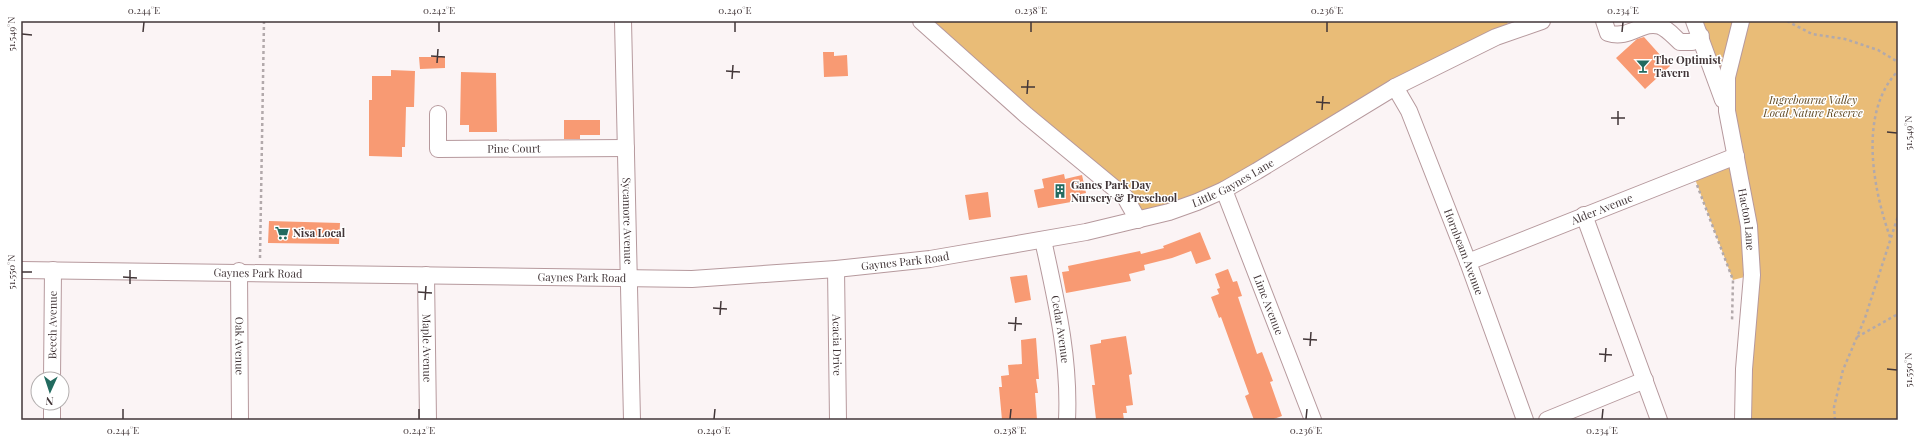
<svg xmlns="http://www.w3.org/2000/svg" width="1919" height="441" font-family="'Playfair Display',serif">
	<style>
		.green { fill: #e9bc77 }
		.building { fill: #f89a73 }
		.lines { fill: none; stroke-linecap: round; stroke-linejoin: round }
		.minor-casing { stroke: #b6999d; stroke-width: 18 }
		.path { stroke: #b2a9ab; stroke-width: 2.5; stroke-dasharray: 3 3; stroke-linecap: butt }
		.minor { stroke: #fff; stroke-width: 16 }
		.ticks { fill: none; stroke: #423638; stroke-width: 1.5 }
		.labels { text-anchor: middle; stroke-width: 3; stroke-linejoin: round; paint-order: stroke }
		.poi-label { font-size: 11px; font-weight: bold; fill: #423638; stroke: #fff; text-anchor: start }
		.park-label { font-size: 11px; font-style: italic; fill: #634c26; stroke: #fff }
		.street-label { font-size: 11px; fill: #423638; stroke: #fff }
		.neatline { fill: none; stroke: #423638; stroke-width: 1.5 }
		.ticks-label { font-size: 10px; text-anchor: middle; fill: #423638 }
	</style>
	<rect width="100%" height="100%" fill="#fbf4f5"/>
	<path class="green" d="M921,21h586l3,11 -253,139 -119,49z
		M1694,21h204v399h-155l9,-145 -19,5 -38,-101 41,-23z"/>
	<path class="building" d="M1644,37l26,29 -25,23 -29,-31 21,-19z
		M823,52h11v4l13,-1 1,21 -24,1z
		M419,57h26v11l-25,1z
		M391,70l24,1 -1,36h-8l-1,40h-3v10l-33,-1v-56h3v-24h19z
		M461,72l35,1 1,59h-28v-7h-9z
		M564,120h36v15h-20v4h-16z
		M1064,174l1,5 17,-4 4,18 -5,1 1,6 -44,8 -4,-18 10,-2 -2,-9z
		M988,192l3,25 -22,3 -4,-25z
		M269,221l71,2 -1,21 -71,-1z
		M1200,232l11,27 -15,5 -5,-13 -19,7 -28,7 1,5 -16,4 2,7 -65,12 -4,-21 7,-1 -1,-5 72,-15 1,3 23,-6 -1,-2z
		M1228,269l5,13 4,-1 5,15 -4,1 19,57 5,-2 11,29 -3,1 12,34 -11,4h-17l-9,-24 4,-2 -28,-77 -2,1 -8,-21 8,-3 -2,-5 3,-1 -5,-14z
		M1027,275l4,25 -16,3 -5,-26z
		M1126,336l6,38 -3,1 4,30 -7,1 1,7h-4l1,7 -28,-1 -4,-34h3l-5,-40 11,-2v-3z
		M1036,338l3,41h-3l2,14h-3l2,27h-35l-3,-33h3l-1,-11 8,-1 -1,-10 14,-1 -1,-24z"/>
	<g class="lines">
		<defs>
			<g id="minor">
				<path id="s1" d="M623,21l9,399"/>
				<path d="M921,21l105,94 99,82 13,23"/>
				<path d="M1604,21l4,12c22,7 34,-13 52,-7 8,3 14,11 20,16h12l9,-6"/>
				<path d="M1694,21l29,79"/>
				<path id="s2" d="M1741,21l-14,56v34l22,115 3,49 -8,94 -1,51"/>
				<path id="s3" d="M1395,87l14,24 59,151 57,158"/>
				<path id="s4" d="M438,114v35l188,-1"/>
				<path id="s5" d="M1224,190l89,230"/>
				<path d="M1584,215l75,205"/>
				<path id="s6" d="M1043,240c13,60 27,118 24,180"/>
				<path id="s7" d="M1468,262l268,-106"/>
				<path id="s8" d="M836,269l2,151"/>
				<path id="s9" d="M21,270l671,9 144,-10 94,-10 156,-27 83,-20 28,-10 27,-12 33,-19 138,-84 101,-50 46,-16"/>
				<path id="s10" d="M239,271l1,149"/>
				<path id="s11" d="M426,275l2,145"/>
				<path id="s12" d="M52,379l1,-109"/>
				<path d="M52,420v-17"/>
				<path d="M1547,420l98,-40"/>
			</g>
		</defs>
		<use href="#minor" class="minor-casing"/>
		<path class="path" d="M1787,21l25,13 33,5 33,11 20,12
			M1697,185l36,95 -1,42
			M1890,237c-17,-48 -32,-125 8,-166
			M260,258l4,-237
			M1857,337l41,-23
			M1835,420l-1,-13 9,-37 22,-52 33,-102"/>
		<use href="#minor" class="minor"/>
	</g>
	<path class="ticks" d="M143,32l1,-10M439,32v-10M735,32v-10M1031,32v-10M1327,32v-10M1622,32l1,-10M22,34l10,1M431,56l14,1M437,63l1,-14M726,71l14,1M732,79l1,-14M1021,87h14M1027,94l1,-14M1316,102l14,1M1322,110l1,-14M1611,118h14M1618,125v-14M1887,132l10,1M22,272h10M123,277l14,1M130,284v-14M418,292l14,1M425,300l1,-14M713,308l14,1M720,315l1,-14M1008,323l14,1M1015,331l1,-14M1303,339l14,1M1310,346l1,-14M1599,354l13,1M1605,362l1,-14M1887,369l10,1M123,419v-10M419,419v-10M714,419l1,-10M1010,419l1,-10M1306,419l1,-10M1602,419l1,-10"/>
	<defs>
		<symbol id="bar-bare" viewBox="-9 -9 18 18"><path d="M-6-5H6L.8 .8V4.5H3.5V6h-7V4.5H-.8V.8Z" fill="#226a5f" stroke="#fff" stroke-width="2.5" paint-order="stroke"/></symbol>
		<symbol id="building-bare" viewBox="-9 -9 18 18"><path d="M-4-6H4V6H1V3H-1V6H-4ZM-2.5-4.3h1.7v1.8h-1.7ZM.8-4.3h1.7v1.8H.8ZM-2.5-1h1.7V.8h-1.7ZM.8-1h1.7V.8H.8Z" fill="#226a5f" stroke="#fff" stroke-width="2.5" paint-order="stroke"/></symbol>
		<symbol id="supermarket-bare" viewBox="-9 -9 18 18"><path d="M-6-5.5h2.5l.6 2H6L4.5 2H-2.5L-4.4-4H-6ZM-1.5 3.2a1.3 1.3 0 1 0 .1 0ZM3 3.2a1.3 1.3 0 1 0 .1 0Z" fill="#226a5f" stroke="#fff" stroke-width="2.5" paint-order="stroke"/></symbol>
	</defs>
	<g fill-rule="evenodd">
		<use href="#bar-bare" x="1633" y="56" width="20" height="20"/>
		<use href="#building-bare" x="1050" y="181" width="20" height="20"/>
		<use href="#supermarket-bare" x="272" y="223" width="20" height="20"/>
	</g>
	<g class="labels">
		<g class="poi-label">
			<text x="1654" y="64">The Optimist<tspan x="1654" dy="13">Tavern</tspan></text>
			<text x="1071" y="189">Ganes Park Day<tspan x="1071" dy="13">Nursery &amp; Preschool</tspan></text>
			<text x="293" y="237">Nisa Local</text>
		</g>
		<g class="park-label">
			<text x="1813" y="104">Ingrebourne Valley<tspan x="1813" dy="13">Local Nature Reserve</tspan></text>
		</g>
		<g class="street-label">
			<text dy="4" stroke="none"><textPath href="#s4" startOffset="111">Pine Court</textPath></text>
			<text dy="4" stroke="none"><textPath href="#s9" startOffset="1224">Little Gaynes Lane</textPath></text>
			<text dy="4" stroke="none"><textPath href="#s7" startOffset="144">Alder Avenue</textPath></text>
			<text dy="4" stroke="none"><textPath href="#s2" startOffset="202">Hacton Lane</textPath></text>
			<text dy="4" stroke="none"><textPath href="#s1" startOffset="200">Sycamore Avenue</textPath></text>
			<text dy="4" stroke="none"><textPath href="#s3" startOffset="179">Hornbeam Avenue</textPath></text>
			<text dy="4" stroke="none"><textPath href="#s9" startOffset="885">Gaynes Park Road</textPath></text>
			<text dy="4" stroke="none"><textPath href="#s9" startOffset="237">Gaynes Park Road</textPath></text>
			<text dy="4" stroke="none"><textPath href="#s9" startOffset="561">Gaynes Park Road</textPath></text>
			<text dy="4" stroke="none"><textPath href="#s5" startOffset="123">Lime Avenue</textPath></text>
			<text dy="4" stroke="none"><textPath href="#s12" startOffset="54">Beech Avenue</textPath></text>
			<text dy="4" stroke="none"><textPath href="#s6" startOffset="91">Cedar Avenue</textPath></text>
			<text dy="4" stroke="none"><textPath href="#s8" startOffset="76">Acacia Drive</textPath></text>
			<text dy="4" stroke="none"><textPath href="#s10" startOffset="75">Oak Avenue</textPath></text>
			<text dy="4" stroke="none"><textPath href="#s11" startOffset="73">Maple Avenue</textPath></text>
		</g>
	</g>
	<rect width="1919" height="441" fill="none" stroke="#ffffff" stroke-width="44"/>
	<g transform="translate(50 391) rotate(183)"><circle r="19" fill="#ffffff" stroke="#b3afaf"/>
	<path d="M0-3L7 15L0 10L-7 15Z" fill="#226a5f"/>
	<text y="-6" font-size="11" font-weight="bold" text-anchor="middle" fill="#423638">N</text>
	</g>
	<rect x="22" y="22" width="1875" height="397" class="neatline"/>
	<g class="ticks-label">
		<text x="144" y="14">0.244°E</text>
		<text x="439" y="14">0.242°E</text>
		<text x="735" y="14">0.240°E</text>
		<text x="1031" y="14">0.238°E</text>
		<text x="1327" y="14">0.236°E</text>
		<text x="1623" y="14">0.234°E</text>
		<text transform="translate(11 34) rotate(-90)" y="4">51.549°N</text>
		<text transform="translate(1908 133) rotate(-90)" y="4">51.549°N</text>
		<text transform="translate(11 272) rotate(-90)" y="4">51.550°N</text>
		<text transform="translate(1908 370) rotate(-90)" y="4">51.550°N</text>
		<text x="123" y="434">0.244°E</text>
		<text x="419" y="434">0.242°E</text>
		<text x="714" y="434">0.240°E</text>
		<text x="1010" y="434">0.238°E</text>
		<text x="1306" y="434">0.236°E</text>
		<text x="1602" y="434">0.234°E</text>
	</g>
</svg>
